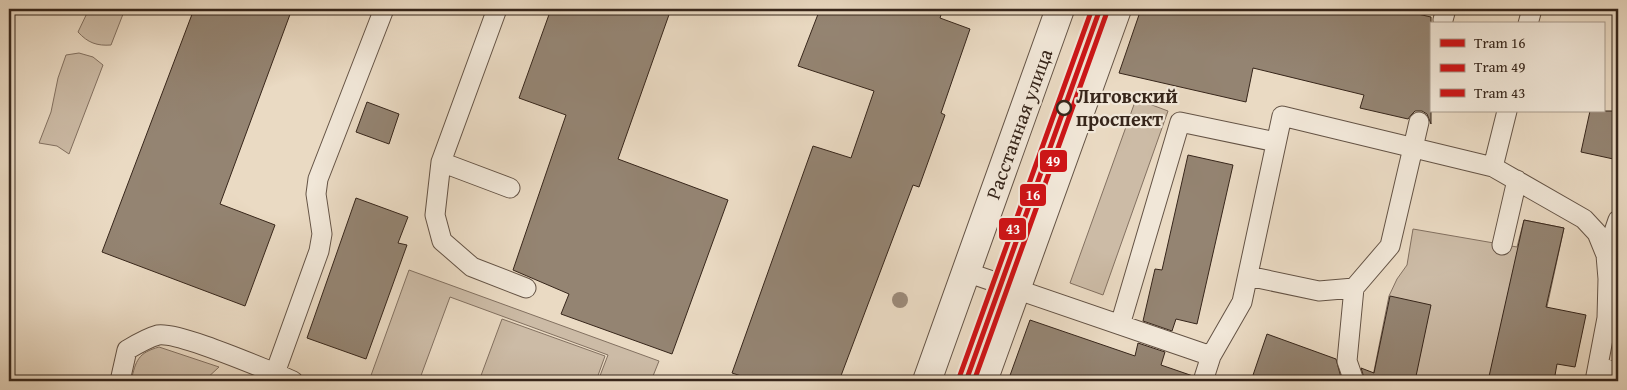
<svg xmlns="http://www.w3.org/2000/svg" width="1627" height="390" font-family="'Gentium Book Plus',serif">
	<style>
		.green { fill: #ccbba6; stroke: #827060 }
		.building { fill: #948472; stroke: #37261b }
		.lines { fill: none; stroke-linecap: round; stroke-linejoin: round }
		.service-casing { stroke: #645345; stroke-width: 21 }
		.minor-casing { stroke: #645345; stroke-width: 30 }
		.tertiary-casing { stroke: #645345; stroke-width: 30 }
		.service { stroke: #f1e7d8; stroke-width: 19 }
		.minor { stroke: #f1e7d8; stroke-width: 28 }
		.tertiary { stroke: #f1e7d8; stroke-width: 28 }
		.tram-1-casing { stroke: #f1e7d8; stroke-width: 9 }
		.tram-2-casing { stroke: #f1e7d8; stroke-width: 9 }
		.tram-3-casing { stroke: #f1e7d8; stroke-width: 9 }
		.tram-1 { stroke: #ce1417; stroke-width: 5 }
		.tram-2 { stroke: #ce1417; stroke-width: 5 }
		.tram-3 { stroke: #ce1417; stroke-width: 5 }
		.tree { fill: #9c8b7a }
		.stop-dot { fill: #f1e7d8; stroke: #37261b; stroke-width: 2.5 }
		.labels { text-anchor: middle; stroke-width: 4.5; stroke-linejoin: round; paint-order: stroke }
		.stop-label { font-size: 20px; font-weight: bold; fill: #37261b; stroke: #f1e7d8; text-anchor: start }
		.street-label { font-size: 20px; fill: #37261b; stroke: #f1e7d8 }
		.line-badge { stroke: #f1e7d8; stroke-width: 2 }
		.badge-label { font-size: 14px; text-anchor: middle; font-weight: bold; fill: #fff }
	</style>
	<rect width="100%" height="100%" fill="#eadac3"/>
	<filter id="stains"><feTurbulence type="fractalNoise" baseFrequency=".004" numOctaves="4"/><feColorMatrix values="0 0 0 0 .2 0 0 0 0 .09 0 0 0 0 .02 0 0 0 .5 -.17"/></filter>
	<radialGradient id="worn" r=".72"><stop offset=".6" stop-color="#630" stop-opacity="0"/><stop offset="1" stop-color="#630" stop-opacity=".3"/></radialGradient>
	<path class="green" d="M89,9h36l-14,36c-14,1 -23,-2 -33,-13z
		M79,53l14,4 10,8 -34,89 -12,-8 -18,-3 12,-31 7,-34 8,-23z
		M1136,99l32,12 -65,184 -33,-12z
		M1524,220l40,8 -33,153h-159l17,-85 8,-17 10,-14 6,-36 104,18z
		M409,270l250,91 -8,20h-53l10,-26 -158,-58 -31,84h-50z
		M502,319l103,37 -9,25h-117z
		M159,347l60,20 -15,14h-73c5,-21 7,-28 28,-34z"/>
	<path class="building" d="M194,9h98l-72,195 55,21 -30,81 -143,-54z
		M551,9h120l-53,150 110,41 -56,154 -111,-40 8,-20 -56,-24 53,-155 -47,-17z
		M820,9h123l-3,9 30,11 -29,84 4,2 -26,72 -6,-2 -74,196h-82l-25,-8 81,-227 38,12 23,-67 -76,-25z
		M1141,9h255l35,8v107l-4,-10 -5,-3h-7l-4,4 -3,4 -48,-11 4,-13 -111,-27 -7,34 -127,-29z
		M367,102l32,12 -10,30 -33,-12z
		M1590,111h28v49l-37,-8z
		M1188,155l45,10 -36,159 -21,-5 -4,12 -29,-10 12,-52 7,1z
		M356,198l52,19 -10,26 9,2 -41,114 -59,-21z
		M1524,220l40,8 -18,79 40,8 -11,52 -18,-3 -3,17h-66z
		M1390,296l41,9 -16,76h-50l-4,-13 13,5z
		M1030,320l105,36 3,-13 27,9 -4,13 32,11 -1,5h-184z
		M1267,334l69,25 6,22h-91z"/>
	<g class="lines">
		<defs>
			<path id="service" d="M497,9l-56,153 -6,53 7,26 30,26 54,21
				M1443,20l3,-11
				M1528,24l4,-15
				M441,162l69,26
				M1493,167l14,-56
				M1502,245l15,-65
				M1606,255l12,-35
				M966,272l245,84
				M1248,276l71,15 35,-3
				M1120,325l60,-203 96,20
				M1598,367l20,5
				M275,373l18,8
				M120,381l7,-31c10,-6 20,-12 31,-15 20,-3 94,29 117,38l44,-122 3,-17 -6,-40 2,-15 66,-170
				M1203,381l8,-25 31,-54 40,-186 211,51 91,52 13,14 9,22 2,24 -1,39 -12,63
				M1354,381l-7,-20 7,-73 36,-42 29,-124"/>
			<path id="minor" d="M983,381l134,-372"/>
			<path id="tertiary" d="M927,381l133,-372"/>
		</defs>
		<use href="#service" class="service-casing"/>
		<use href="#minor" class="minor-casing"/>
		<use href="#tertiary" class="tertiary-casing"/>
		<use href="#service" class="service"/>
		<use href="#minor" class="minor"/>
		<use href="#tertiary" class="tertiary"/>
		<defs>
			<path id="tram-1" d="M966,381l134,-372"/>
			<path id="tram-2" d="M974,381l133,-369"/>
			<path id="tram-3" d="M959,378l133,-369"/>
		</defs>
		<use href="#tram-1" class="tram-1-casing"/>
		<use href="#tram-2" class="tram-2-casing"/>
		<use href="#tram-3" class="tram-3-casing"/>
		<use href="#tram-1" class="tram-1"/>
		<use href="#tram-2" class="tram-2"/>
		<use href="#tram-3" class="tram-3"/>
	</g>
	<circle class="tree" cx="900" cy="300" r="8"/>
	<circle class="stop-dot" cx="1064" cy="108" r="7"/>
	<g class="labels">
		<g class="stop-label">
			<text x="1076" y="103">Лиговский<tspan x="1076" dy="23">проспект</tspan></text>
		</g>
		<g class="street-label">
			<text transform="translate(1019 124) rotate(-70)" y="7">Расстанная улица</text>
		</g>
	</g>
	<g class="line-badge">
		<rect x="1039" y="149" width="29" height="24" rx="5" fill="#ce1417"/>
		<rect x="1019" y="183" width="28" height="24" rx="5" fill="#ce1417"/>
		<rect x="998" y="217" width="29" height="24" rx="5" fill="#ce1417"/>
	</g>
	<g class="badge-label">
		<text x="1053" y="166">49</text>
		<text x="1033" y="200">16</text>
		<text x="1013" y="234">43</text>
	</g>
	<rect width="1627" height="390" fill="none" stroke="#eadac3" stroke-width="30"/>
	<rect x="10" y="10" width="1607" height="370" fill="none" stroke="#37261b" stroke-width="2.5"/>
	<rect x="15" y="15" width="1597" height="360" fill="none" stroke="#37261b"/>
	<rect x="1430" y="22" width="175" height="90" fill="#f1e7d8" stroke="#a79a8c"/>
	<rect x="1440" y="39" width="25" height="8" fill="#ce1417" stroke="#a79a8c"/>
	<text x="1474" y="48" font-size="15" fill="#37261b">Tram 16</text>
	<rect x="1440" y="64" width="25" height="8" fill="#ce1417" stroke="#a79a8c"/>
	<text x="1474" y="72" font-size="15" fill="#37261b">Tram 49</text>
	<rect x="1440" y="89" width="25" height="8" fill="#ce1417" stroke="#a79a8c"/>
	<text x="1474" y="98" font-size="15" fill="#37261b">Tram 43</text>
	<rect width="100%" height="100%" filter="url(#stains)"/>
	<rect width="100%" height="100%" fill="url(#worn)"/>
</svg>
